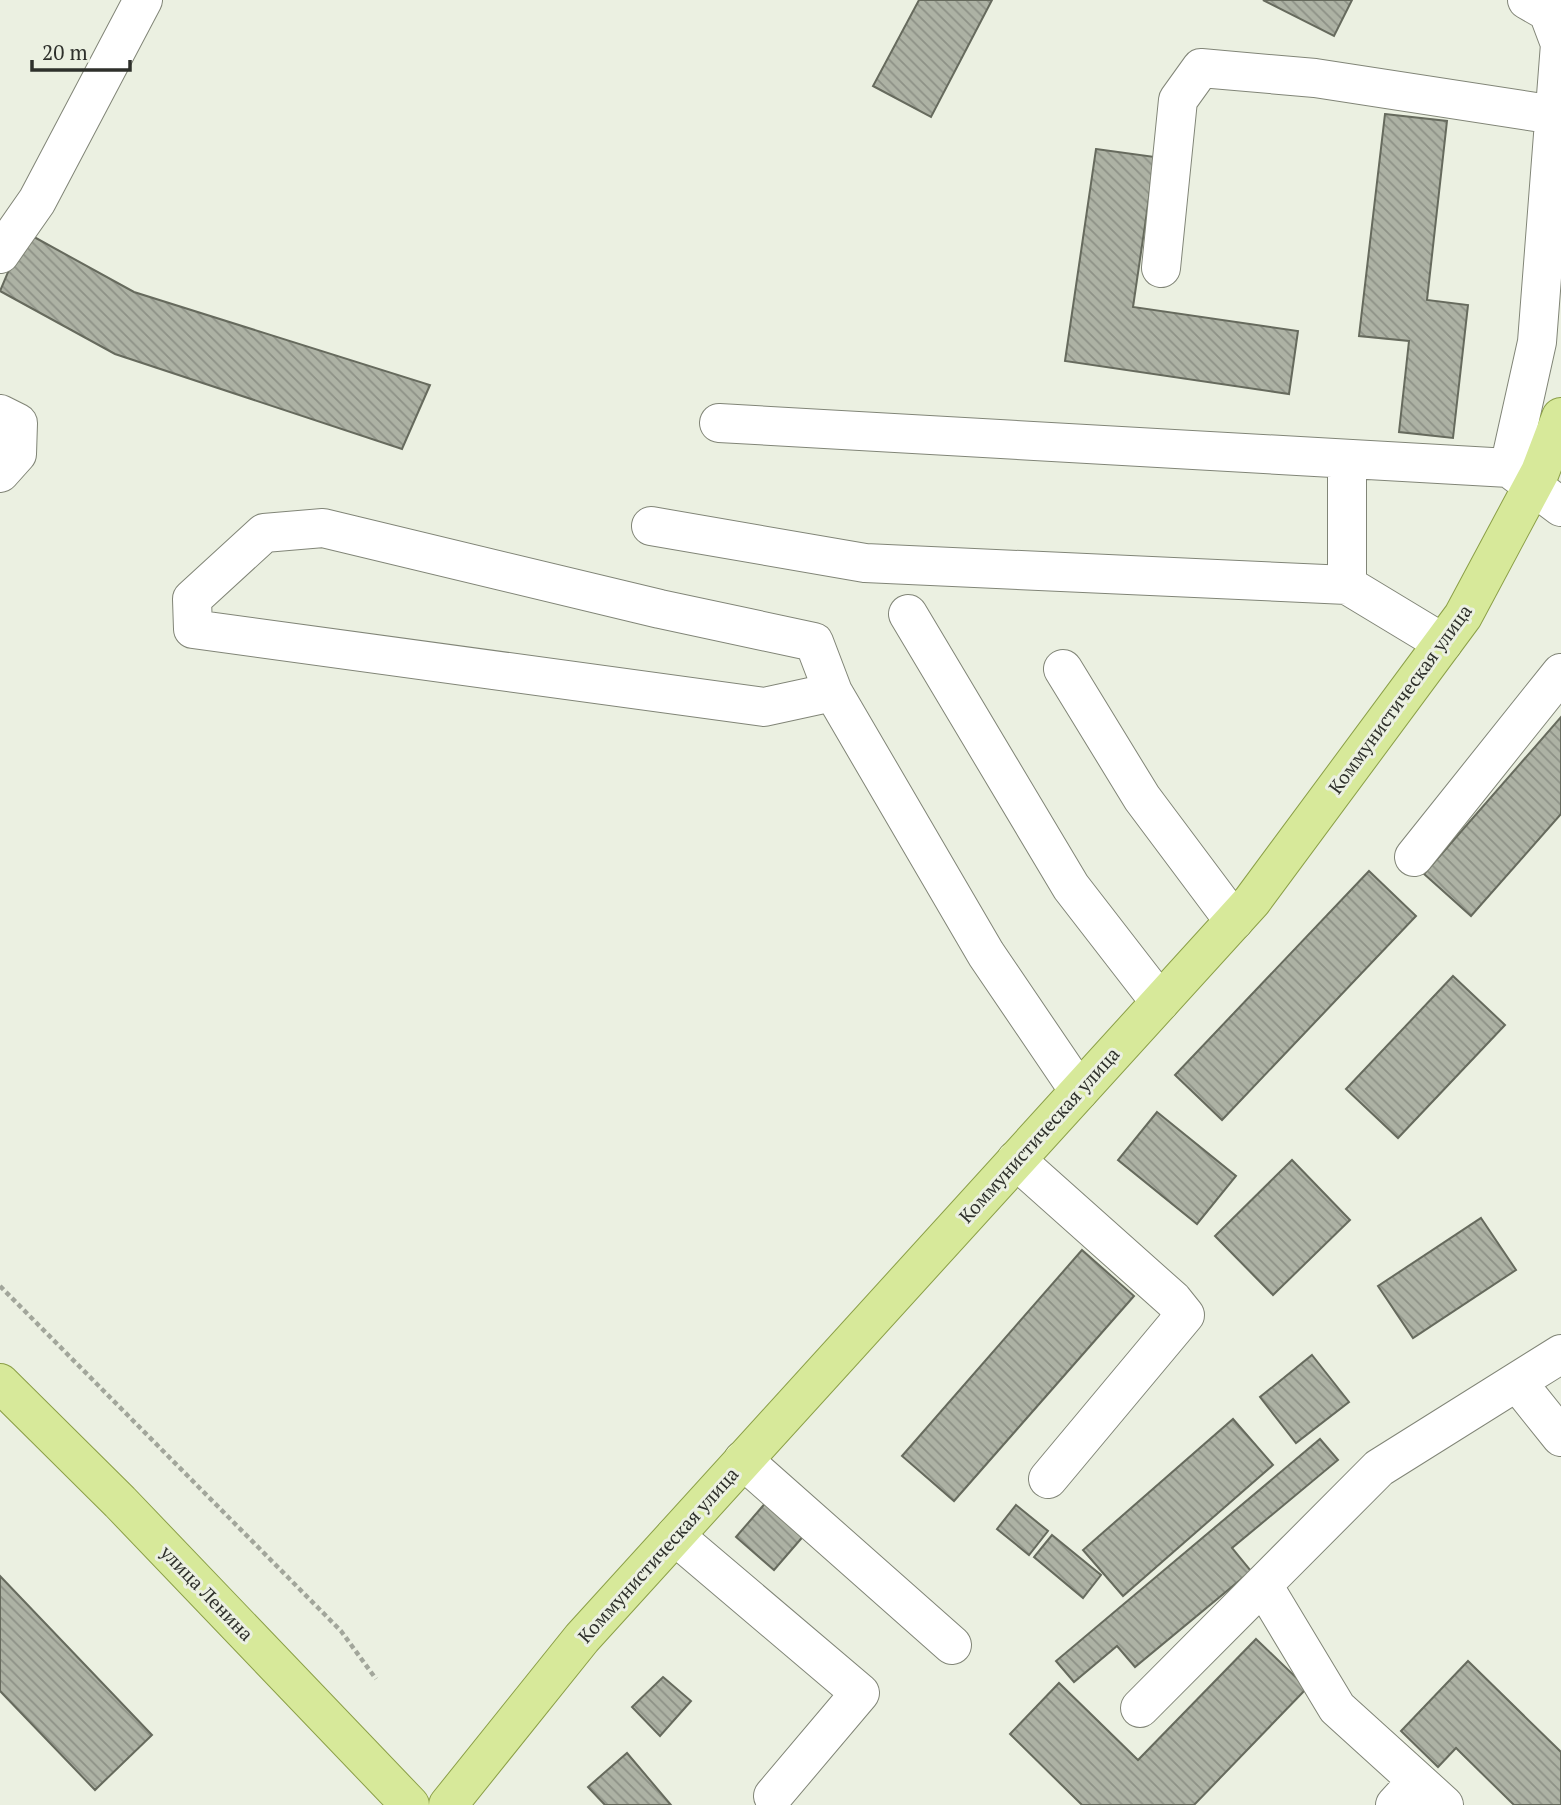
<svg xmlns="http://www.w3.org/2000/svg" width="1561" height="1805" font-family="'PT Serif',serif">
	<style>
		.building { fill: url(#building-back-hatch); stroke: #666a5d; stroke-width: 2 }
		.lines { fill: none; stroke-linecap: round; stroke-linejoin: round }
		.minor-casing { stroke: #818577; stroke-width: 40 }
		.major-casing { stroke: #8b9f47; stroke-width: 40 }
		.path { stroke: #a2a69b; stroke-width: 4.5; stroke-dasharray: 5 3.5; stroke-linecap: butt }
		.minor { stroke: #fff; stroke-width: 38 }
		.major { stroke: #d7e99a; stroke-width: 38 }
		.labels { text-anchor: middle; stroke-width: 6; stroke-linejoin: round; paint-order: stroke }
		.street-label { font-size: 19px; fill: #2e302b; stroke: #ebf0e1 }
	</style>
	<defs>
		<pattern id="building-back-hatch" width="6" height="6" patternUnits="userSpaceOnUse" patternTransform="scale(1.75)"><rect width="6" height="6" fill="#adb2a4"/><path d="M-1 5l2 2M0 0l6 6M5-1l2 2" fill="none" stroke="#8d9186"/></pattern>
	</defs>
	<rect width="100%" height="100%" fill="#ebf0e1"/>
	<path class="building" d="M919,0h73l-61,117 -58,-31z
		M1263,0h89l-18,36z
		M1385,114l62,7 -20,179 41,5 -15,133 -54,-6 10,-91 -50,-5z
		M1096,149l59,8 -22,150 165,24 -9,63 -224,-33z
		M25,232l109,60 296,93 -28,64 -287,-95 -115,-63z
		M1561,717v97l-90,102 -47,-42z
		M1369,871l47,45 -194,204 -47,-45z
		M1453,976l52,49 -107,113 -52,-49z
		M1157,1112l79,64 -39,48 -79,-64z
		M1292,1160l58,60 -77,75 -58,-59z
		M1481,1218l35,52 -103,68 -35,-52z
		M1082,1250l52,46 -180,205 -52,-45z
		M1312,1355l37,47 -53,41 -36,-46z
		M1233,1419l40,46 -150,131 -40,-46z
		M1320,1439l18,21 -106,88 19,23 -116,96 -18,-21 -43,36 -18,-21z
		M768,1500l38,33 -32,37 -38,-33z
		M1016,1505l32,26 -19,24 -32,-26z
		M1052,1535l49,40 -18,23 -49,-41z
		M0,1576l152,159 -57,55 -95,-99z
		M1256,1639l51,49 -113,117h-112l-72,-71 49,-51 79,77z
		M1468,1661l93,91v53h-47l-58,-57 -18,19 -37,-36z
		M663,1677l28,24 -31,35 -28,-29z
		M627,1753l44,52h-66l-17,-18z"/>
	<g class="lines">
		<defs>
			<path id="minor" d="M1527,0l21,12 12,32 -23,298 -28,126 52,39
				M0,254l37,-53 106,-201
				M1161,268l17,-168 23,-32 114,10 240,37
				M0,414l18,9 -1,31 -17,19
				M719,423l790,45
				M651,526l214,37 482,22 96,58
				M1347,585v-126
				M908,614l163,273 89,115
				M1063,669l79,129 92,123
				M833,692l-69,15 -571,-78 -1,-30 72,-66 59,-5 337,81 154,33 19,50 153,262 93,137
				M1414,857l147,-184
				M1016,1160l157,140 12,15 -137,164
				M1517,1382l44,55
				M743,1460l209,185
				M675,1536l185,157 -87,103
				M1263,1585l74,123 107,97
				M1140,1708l239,-240 182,-114
				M1395,1805l22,-24"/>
			<path id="major" d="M0,1383l120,119 290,303
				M448,1805l134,-167 670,-737 211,-285 77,-144 21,-55"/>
		</defs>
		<use href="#minor" class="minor-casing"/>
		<use href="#major" class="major-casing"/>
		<path class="path" d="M0,1286l341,345 35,48"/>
		<use href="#minor" class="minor"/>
		<use href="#major" class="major"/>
	</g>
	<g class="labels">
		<g class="street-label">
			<text transform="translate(1400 699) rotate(-54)" y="7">Коммунистическая улица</text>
			<text transform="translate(1039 1135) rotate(-48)" y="7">Коммунистическая улица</text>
			<text transform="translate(658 1555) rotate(-48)" y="7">Коммунистическая улица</text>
			<text transform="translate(207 1593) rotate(46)" y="7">улица Ленина</text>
		</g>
	</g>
	<path d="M32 60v10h98v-10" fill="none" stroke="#2e302b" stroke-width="3.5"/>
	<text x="42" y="60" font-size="21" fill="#2e302b" stroke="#ebf0e1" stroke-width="5" paint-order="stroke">20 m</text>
</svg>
